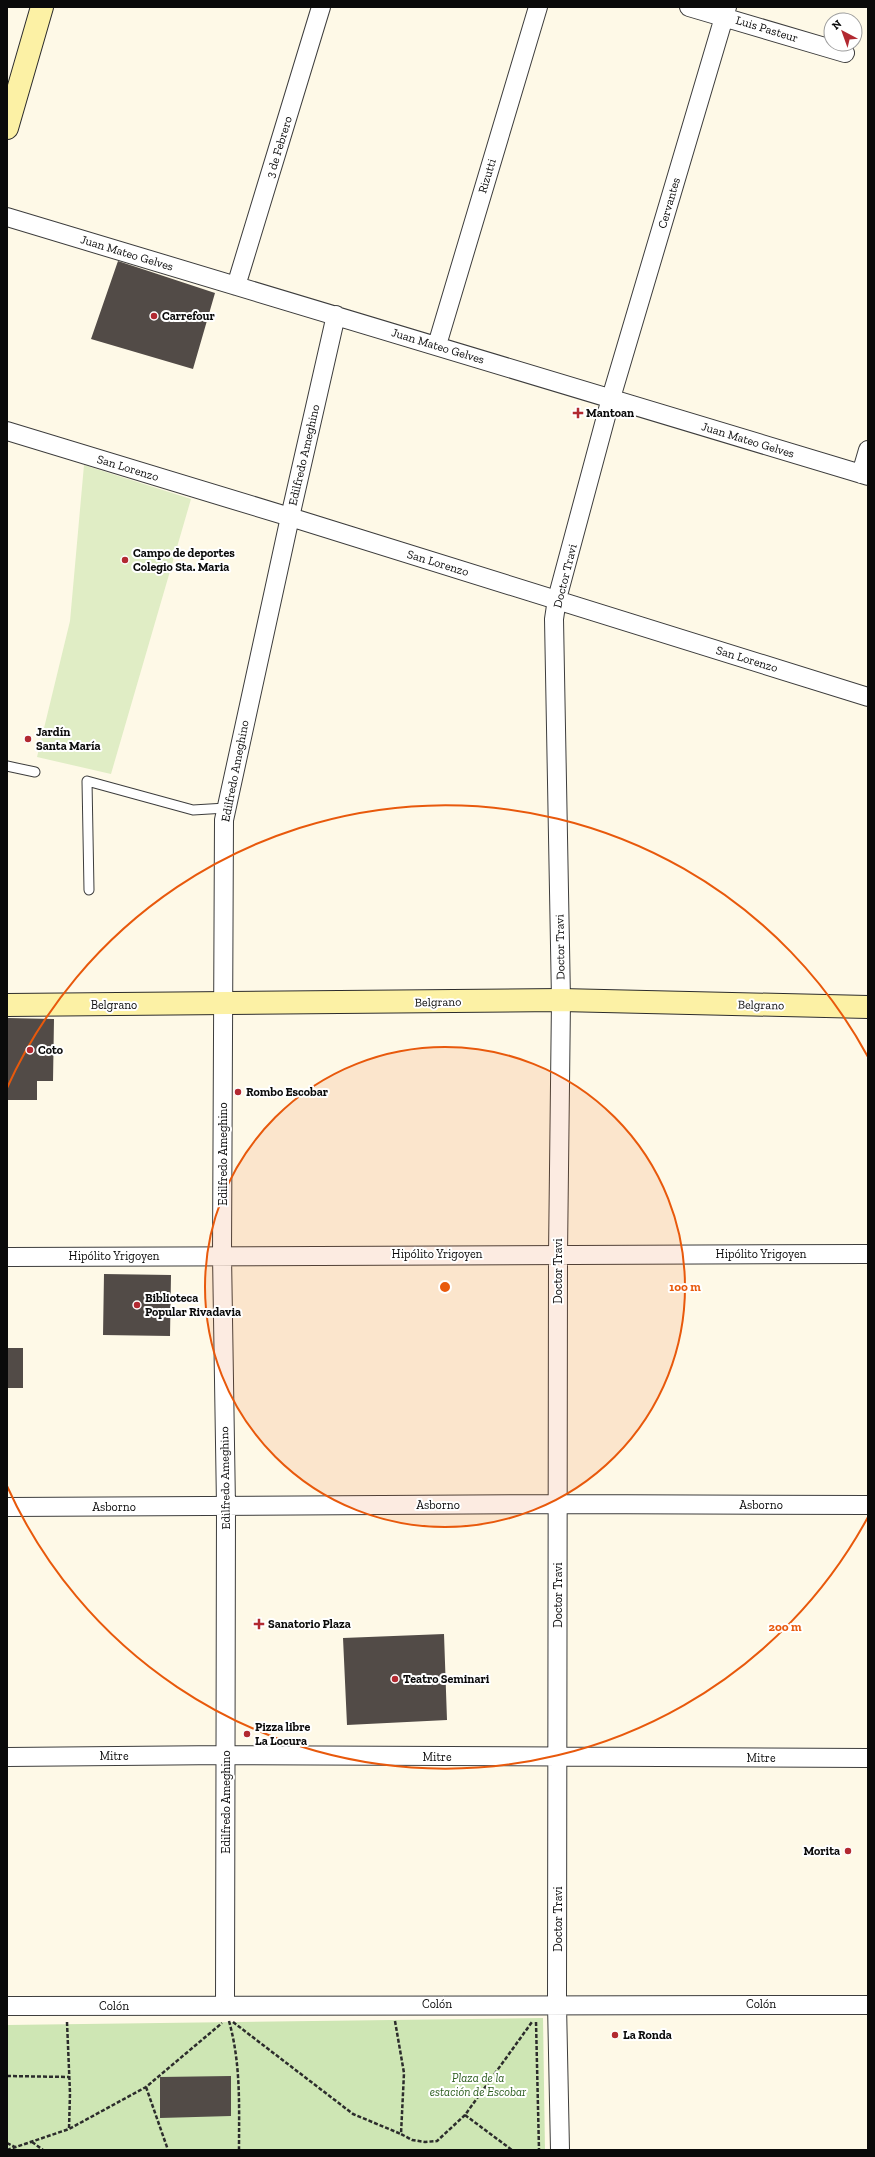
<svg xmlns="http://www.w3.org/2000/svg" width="875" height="2157" font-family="'Zilla Slab',serif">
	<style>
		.green { fill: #cee6b4 }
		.pitch { fill: #e0edc5 }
		.building { fill: #524b47 }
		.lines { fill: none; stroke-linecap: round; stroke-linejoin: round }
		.lane-casing { stroke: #3d3d3d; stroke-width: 11 }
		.street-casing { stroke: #3d3d3d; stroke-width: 20 }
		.secondary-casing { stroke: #2c2c2c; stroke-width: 24 }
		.path { stroke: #2c2c2c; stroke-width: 2.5; stroke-dasharray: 4 2; stroke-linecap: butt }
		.lane { stroke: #fff; stroke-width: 9 }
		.street { stroke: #fff; stroke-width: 18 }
		.secondary { stroke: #fcf1a5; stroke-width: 22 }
		.ring { fill: none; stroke: #e8590c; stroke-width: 2 }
		.poi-dot { fill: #b22931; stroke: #fff; stroke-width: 1.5 }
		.labels { text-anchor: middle; stroke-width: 4; stroke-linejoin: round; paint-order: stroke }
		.street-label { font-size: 12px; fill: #0a0a0a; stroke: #fff }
		.poi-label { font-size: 12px; font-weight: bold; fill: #0a0a0a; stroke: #fff; text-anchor: start }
		.park-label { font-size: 12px; font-style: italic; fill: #2c5d1e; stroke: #fff }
		.centre { fill: #e8590c; stroke: #fff; stroke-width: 2 }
		.ring-label { font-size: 12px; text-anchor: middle; font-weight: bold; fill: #e8590c; stroke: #fff; stroke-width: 4; stroke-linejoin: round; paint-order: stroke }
	</style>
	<rect width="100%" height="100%" fill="#fef9e7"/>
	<path class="green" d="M543,2018l2,132h-538v-125z"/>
	<path class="pitch" d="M84,465l107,34 -80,275 -74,-17 33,-136z"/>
	<path class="building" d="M118,261l97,32 -22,76 -102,-30z
		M7,1018l47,1 -1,62h-16v19h-30z
		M104,1274l67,1 -1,61 -67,-1z
		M8,1348h15v40h-16z
		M444,1634l3,86 -100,5 -4,-87z
		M231,2076v40l-71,2v-41z"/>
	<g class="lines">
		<defs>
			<path id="lane" d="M7,766l28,6
				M89,890l-2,-109 106,29 33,-2"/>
			<path id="street" d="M689,7l156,46
				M7,217l861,259
				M236,286l85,-279
				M437,345l101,-338
				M7,431l283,86 578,180
				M861,474l7,-24
				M7,1257l861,-3
				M7,1507l551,-3 310,1
				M7,1757l219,-2 642,3
				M225,2005l1,-499 -4,-251 2,-435 66,-303 46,-202
				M7,2006l861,-1
				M560,2150l-3,-146 1,-750 3,-254 -7,-381 3,-20 54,-201 116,-391"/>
			<path id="secondary" d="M7,128l35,-121
				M7,1005l554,-5 307,7"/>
		</defs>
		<use href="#lane" class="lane-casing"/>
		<use href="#street" class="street-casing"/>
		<use href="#secondary" class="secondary-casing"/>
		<path class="path" d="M229,2021c12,43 10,85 10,129
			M395,2021l9,52 -3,61 11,6 13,2 12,-1 28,-26 67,-93
			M67,2022l3,71 -1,36
			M233,2022l120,92 48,20
			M536,2022l3,128
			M7,2076l62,1
			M146,2087l22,63
			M465,2115l47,35
			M32,2142l11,8
			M7,2143l8,4
			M7,2150l62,-21 77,-42 76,-64"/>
		<use href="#lane" class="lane"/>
		<use href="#street" class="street"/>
		<use href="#secondary" class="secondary"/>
	</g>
	<circle cx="445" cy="1287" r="240" fill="#e8590c" fill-opacity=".12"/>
	<g class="ring">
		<circle cx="445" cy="1287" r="240"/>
		<path d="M868 1517A481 481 0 0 1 7 1486M7 1088A481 481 0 0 1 868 1057"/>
	</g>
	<g class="poi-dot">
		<circle cx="154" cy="316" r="4"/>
		<path d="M576 407h4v4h4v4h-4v4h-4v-4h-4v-4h4z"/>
		<circle cx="125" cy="560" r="4"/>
		<circle cx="28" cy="739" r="4"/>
		<circle cx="30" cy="1050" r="4"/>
		<circle cx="238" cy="1092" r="4"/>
		<circle cx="137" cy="1305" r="4"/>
		<path d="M257 1618h4v4h4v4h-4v4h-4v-4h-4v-4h4z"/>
		<circle cx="395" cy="1679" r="4"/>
		<circle cx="247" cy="1734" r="4"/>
		<circle cx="848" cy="1851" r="4"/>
		<circle cx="615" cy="2035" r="4"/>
	</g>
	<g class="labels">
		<g class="street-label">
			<text transform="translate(767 29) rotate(17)" y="4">Luis Pasteur</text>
			<text transform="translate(279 147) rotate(-73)" y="4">3 de Febrero</text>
			<text transform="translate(487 176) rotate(-73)" y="4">Rizutti</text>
			<text transform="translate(669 203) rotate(-74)" y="4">Cervantes</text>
			<text transform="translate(127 253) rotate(17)" y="4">Juan Mateo Gelves</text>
			<text transform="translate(438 346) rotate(17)" y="4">Juan Mateo Gelves</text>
			<text transform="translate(748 440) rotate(17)" y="4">Juan Mateo Gelves</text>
			<text transform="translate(304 455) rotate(-77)" y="4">Edilfredo Ameghino</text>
			<text transform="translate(128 468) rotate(17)" y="4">San Lorenzo</text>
			<text transform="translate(438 563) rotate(17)" y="4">San Lorenzo</text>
			<text transform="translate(565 576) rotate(-76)" y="4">Doctor Travi</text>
			<text transform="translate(747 659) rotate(17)" y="4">San Lorenzo</text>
			<text transform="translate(235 771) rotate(-79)" y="4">Edilfredo Ameghino</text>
			<text transform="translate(560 947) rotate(-91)" y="4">Doctor Travi</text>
			<text transform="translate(438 1002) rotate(-1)" y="4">Belgrano</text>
			<text x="114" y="1009">Belgrano</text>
			<text transform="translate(761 1005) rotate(1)" y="4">Belgrano</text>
			<text transform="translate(223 1154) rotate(-90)" y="4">Edilfredo Ameghino</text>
			<text x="437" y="1258">Hipólito Yrigoyen</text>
			<text x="761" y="1258">Hipólito Yrigoyen</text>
			<text x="114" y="1260">Hipólito Yrigoyen</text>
			<text transform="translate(558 1271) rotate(-90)" y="4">Doctor Travi</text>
			<text transform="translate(225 1478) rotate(-91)" y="4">Edilfredo Ameghino</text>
			<text x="438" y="1509">Asborno</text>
			<text x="761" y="1509">Asborno</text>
			<text x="114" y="1511">Asborno</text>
			<text transform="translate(558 1595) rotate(-90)" y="4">Doctor Travi</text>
			<text x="114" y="1760">Mitre</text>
			<text x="437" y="1761">Mitre</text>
			<text x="761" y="1762">Mitre</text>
			<text transform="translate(226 1802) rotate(-90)" y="4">Edilfredo Ameghino</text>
			<text transform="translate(558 1919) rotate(-90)" y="4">Doctor Travi</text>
			<text x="437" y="2008">Colón</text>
			<text x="761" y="2008">Colón</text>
			<text x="114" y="2010">Colón</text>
		</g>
		<g class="poi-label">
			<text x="162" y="320">Carrefour</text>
			<text x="586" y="417">Mantoan</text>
			<text x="133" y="557">Campo de deportes<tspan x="133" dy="14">Colegio Sta. Maria</tspan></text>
			<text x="36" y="736">Jardín<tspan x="36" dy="14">Santa María</tspan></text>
			<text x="38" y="1054">Coto</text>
			<text x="246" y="1096">Rombo Escobar</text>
			<text x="145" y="1302">Biblioteca<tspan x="145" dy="14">Popular Rivadavia</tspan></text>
			<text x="268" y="1628">Sanatorio Plaza</text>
			<text x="403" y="1683">Teatro Seminari</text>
			<text x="255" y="1731">Pizza libre<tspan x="255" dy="14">La Locura</tspan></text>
			<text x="840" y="1855" text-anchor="end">Morita</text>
			<text x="623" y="2039">La Ronda</text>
		</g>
		<g class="park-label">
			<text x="478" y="2082">Plaza de la<tspan x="478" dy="14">estación de Escobar</tspan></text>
		</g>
	</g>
	<circle cx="445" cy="1287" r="6" class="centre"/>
	<g class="ring-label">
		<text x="685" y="1291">100 m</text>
		<text x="785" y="1631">200 m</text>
	</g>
	<rect width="875" height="2157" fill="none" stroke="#0a0a0a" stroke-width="16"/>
	<g transform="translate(843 32) rotate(319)"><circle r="19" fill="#ffffff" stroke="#9d9d9d"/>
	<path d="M0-3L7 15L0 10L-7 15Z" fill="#b22931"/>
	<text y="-6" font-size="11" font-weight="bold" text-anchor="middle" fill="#0a0a0a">N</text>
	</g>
</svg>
